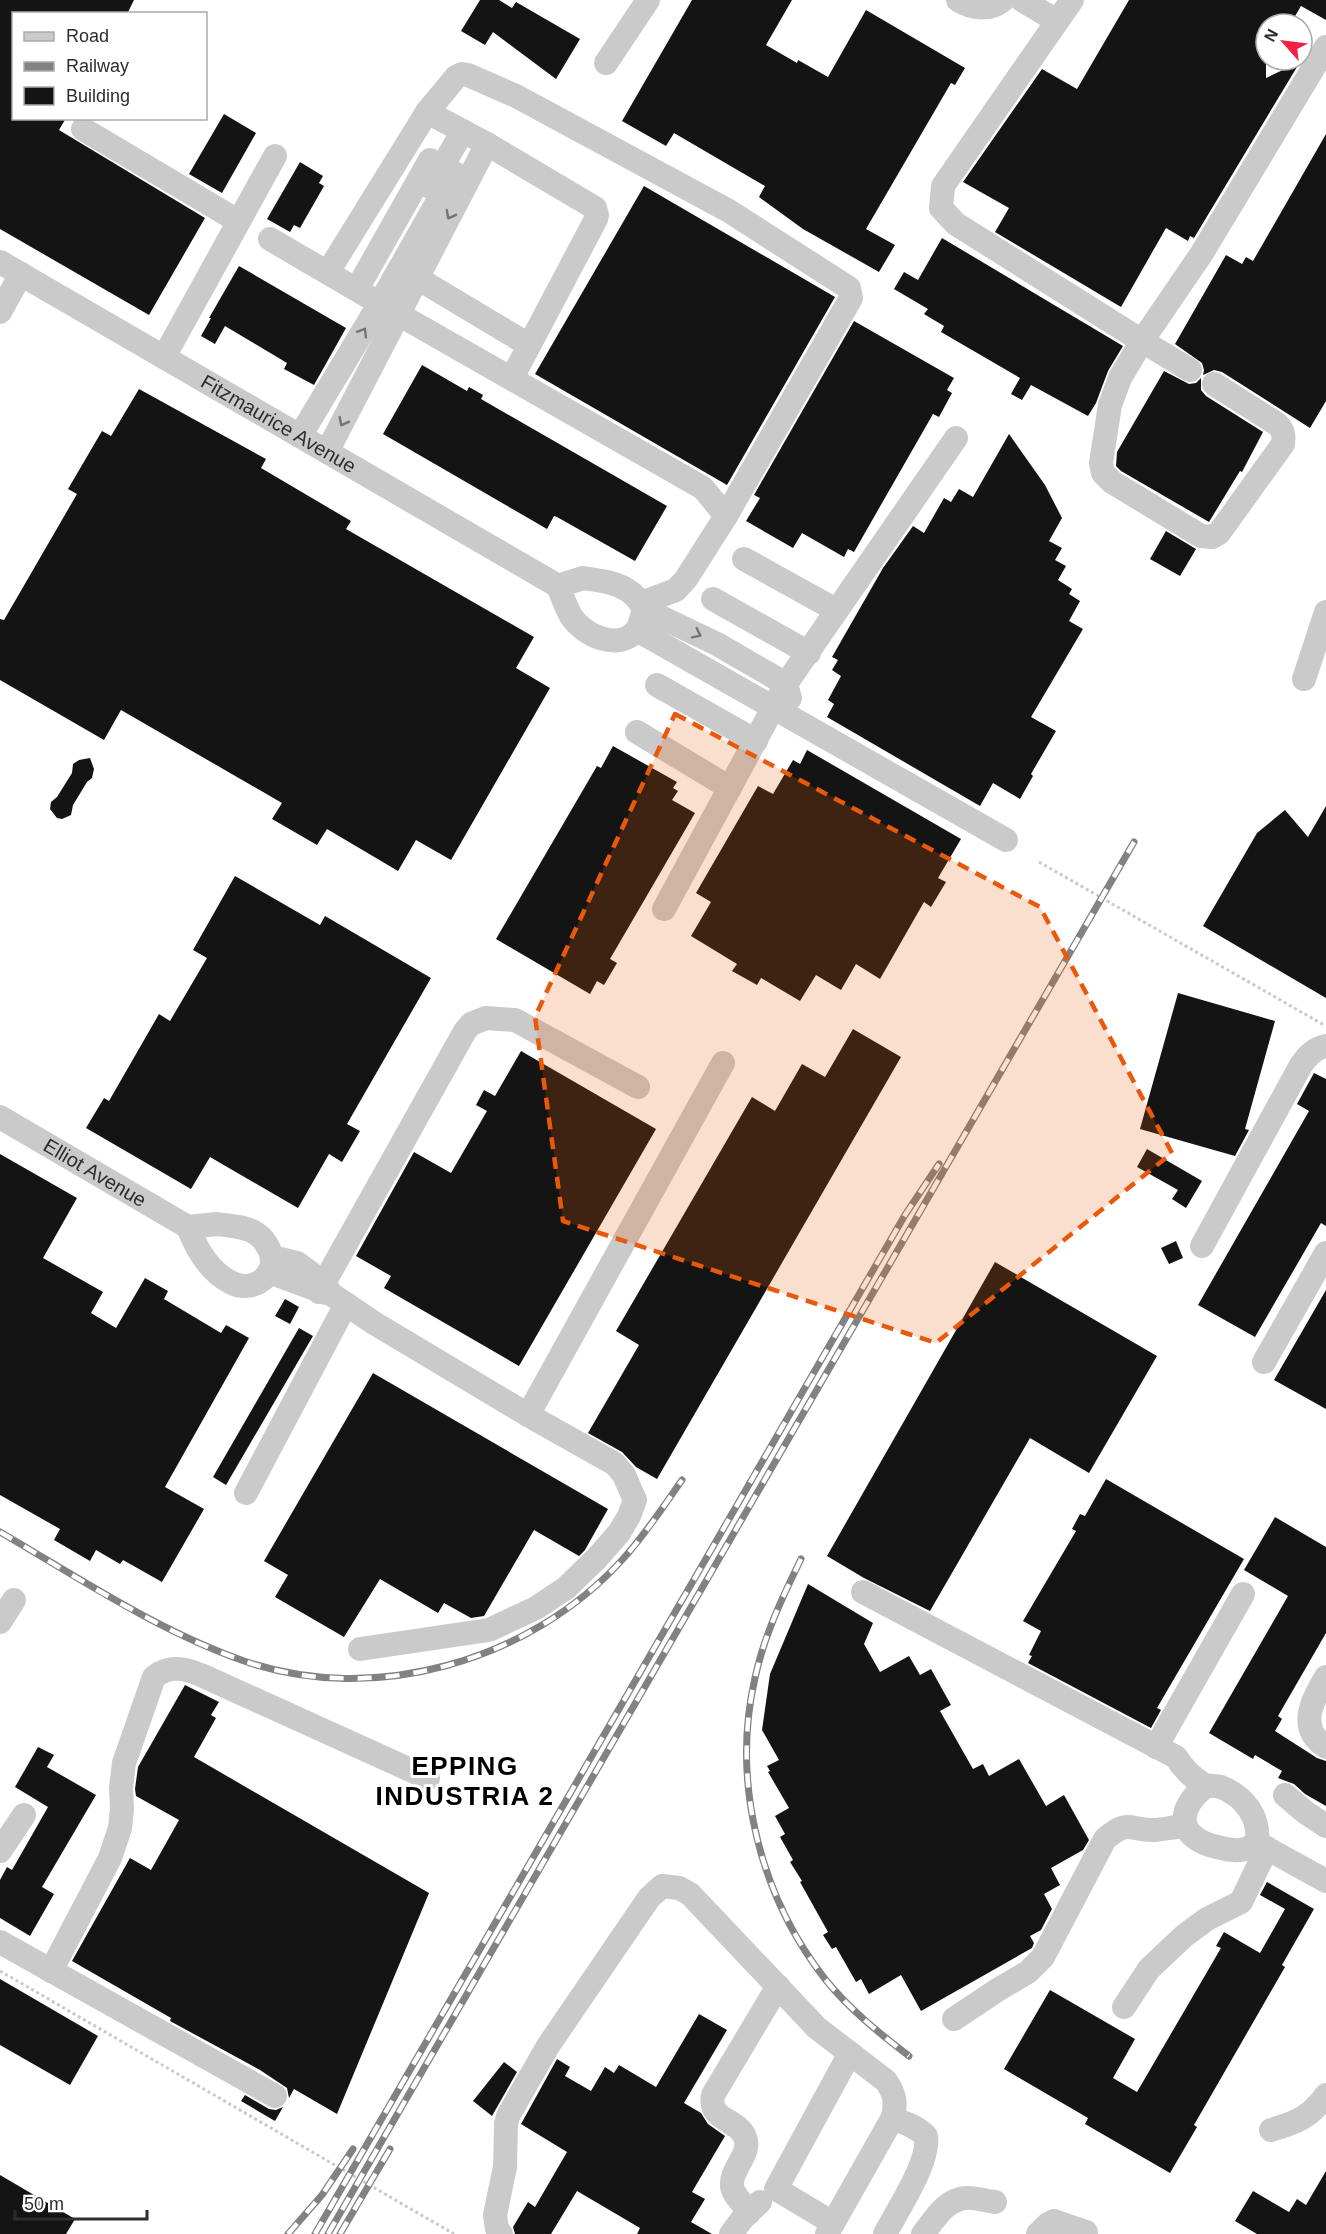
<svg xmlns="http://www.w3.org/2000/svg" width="1326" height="2234" font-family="Arial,sans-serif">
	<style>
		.building { fill: #141414 }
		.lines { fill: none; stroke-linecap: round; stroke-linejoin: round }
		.path { stroke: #cacaca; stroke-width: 3; stroke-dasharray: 3 3; stroke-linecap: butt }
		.minor { stroke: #cacaca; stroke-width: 24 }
		.rail-casing { stroke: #828282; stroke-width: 7 }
		.rail { stroke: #fff; stroke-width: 4.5; stroke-dasharray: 14; stroke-linecap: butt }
		.oneway { stroke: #747474 }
		.marked { fill: #e8590c; fill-opacity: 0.2; stroke: #e8590c; stroke-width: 4.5; stroke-dasharray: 12 8; stroke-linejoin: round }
		.labels { text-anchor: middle; stroke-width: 6; stroke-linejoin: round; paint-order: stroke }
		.street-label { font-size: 20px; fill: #2d2d2d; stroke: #fff }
		.district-label { font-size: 26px; font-weight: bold; letter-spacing: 1.5px; fill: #000; stroke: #fff }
	</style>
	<rect width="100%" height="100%" fill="#fff"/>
	<path class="building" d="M0,0h134l-7,14h-113v104h52l-7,12 146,88 -56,97 -149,-86z
		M480,0h19l13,8 4,-6 64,37 -24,40 -63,-47 -8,13 -24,-14z
		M692,0h100l-26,45 31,18 1,-3 30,17 38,-67 99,58 -10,17 -4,-2 -85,146 29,16 -16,27 -76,-43 -44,-32 6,-11 -91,-53 -8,13 -44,-25z
		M1129,0h197v20l-25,-14 -7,12 -4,-3 -6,9h-18v54l34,-16 -106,176 -4,-2 -2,5 -22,-13 -45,79 -126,-75 14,-24 -46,-26 79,-113 35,20z
		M224,114l32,19 -34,60 -33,-19z
		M1326,134v267l-16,27 -88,-56 -8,-2 -11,5 1,-5 -2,-7 -27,-19 51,-89 16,9 4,-7 7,4z
		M300,162l23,14 -4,7 5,3 -24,42 -6,-3 -4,7 -23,-13z
		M644,186l191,111 -108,188 -192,-111z
		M942,238l181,108 -15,25 -12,32 -8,13 -57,-31 -9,15 -11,-6 9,-16 -79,-46 3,-6 -20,-12 4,-5 -34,-20 10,-17 14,8z
		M239,266l107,62 -32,57 -30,-16 3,-6 -62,-37 -10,18 -14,-8 10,-18h-2z
		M854,321l100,57 -7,12 5,3 -13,24 -6,-3 -79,138 -6,-3 -4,8 -42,-24 -9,15 -47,-27 14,-23 -6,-3z
		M422,365l45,26 2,-4 14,8 -2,4 186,107 -32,55 -78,-44 -3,-1 -7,13 -164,-95z
		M1164,371l25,13 7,-1 5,-5v12l5,6 57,36 -21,40 -2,-1 -31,51 -88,-51 -5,-5 1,-14z
		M139,389l127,70 -5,9 90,53 -5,8 188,108 -18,31 34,20 -99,172 -35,-20 -18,31 -71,-42 -10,16 -45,-26 10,-16 -161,-93 -17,30 -104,-60v-61l4,1 73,-126 -9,-5 34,-58 9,5z
		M1009,434l36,51 17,33 -13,23 13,7 -7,12 11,6 -8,14 14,9 -3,5 11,7 -11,20 14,8 -52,88 25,14 -25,43 2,2 -13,23 -27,-16 -13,23 -153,-89 7,-13 -6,-4 13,-24 -9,-6 6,-10 -6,-3 51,-89 30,-42 11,7 20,-35 7,4 8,-13 14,8z
		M1166,531l30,18 -16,27 -30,-17z
		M613,746l64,36 -4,6 5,3 -6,9 23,13 -85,146 7,4 -13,22 -7,-4 -7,13 -94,-55 101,-173 4,2z
		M807,750l154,89 -23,39 8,4 -15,25 -7,-5 -44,77 -24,-15 -15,26 -25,-15 -16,26 -39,-23 -4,7 -25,-14 5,-7 -46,-28 20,-34 -15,-9 62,-107 15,8 20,-34 7,4z
		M90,758l4,11 -2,9 -5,4 -14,23 -2,10 -9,4 -5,-1 -7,-9 1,-7 6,-5 15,-24 1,-9 6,-4z
		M1326,806v192l-123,-72 54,-93 28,-23 23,27z
		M235,876l85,49 5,-9 106,62 -84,146 13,7 -18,31 -13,-8 -31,54 -88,-51 -19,32 -105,-61 18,-30 5,3 50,-87 11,7 37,-63 -14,-8z
		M1178,993l97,28 -30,108 4,1 -14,26 -95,-27z
		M853,1029l48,28 -244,422 -21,-12 -14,-15 -34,-19 51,-88 -23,-14 136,-234 23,14 27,-47 23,13z
		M521,1051l135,78 -137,237 -135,-78 7,-12 -35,-20 58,-104 37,21 36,-62 -11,-6 8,-15 11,6z
		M1314,1073l12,6v147l-5,-3 -66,114 -57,-32 111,-194 -12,-7z
		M1147,1149l55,32 -16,27 -14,-9 6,-9 -41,-23z
		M0,1154l77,44 -34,60 60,34 -12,21 25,15 29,-50 23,13 -4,8 57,34 5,-8 23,13 -84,149 39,22 -42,73 -39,-22 -3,4 -24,-14 -6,11 -36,-21 6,-11 -60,-34z
		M1176,1241l7,17 -14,6 -8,-16z
		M995,1262l162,94 -68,117 -59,-35 -100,173 -66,-33 -37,-22z
		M1326,1290v119l-52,-29z
		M285,1299l14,8 -9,17 -15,-8z
		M299,1328l14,8 -87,149 -13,-8z
		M373,1373l235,136 -23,41 -6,6 -45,-26 -50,86 -13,2 -27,-15 -6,10 -58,-34 -36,58 -69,-40 13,-22 -24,-14z
		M1106,1479l138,80 -87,149 4,2 -10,18 -123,-65 4,-7 -3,-1 12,-24 -18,-10 53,-90 -4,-2 8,-15 5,2z
		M1275,1517l51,30v86l-48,83 4,3 -7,12 42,27 9,3v45l-21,-12 -11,-10 -16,-6 4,-7 -27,-16 -2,4 -44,-26 79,-137 -44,-26z
		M808,1584l65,39 -9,21 16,28 29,-16 11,19 11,-6 20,36 -11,6 33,58 10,-5 6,12 30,-17 27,47 18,-11 25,45 -6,10 -32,18 9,17 -16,9 8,15 -11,21 -11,6 4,7 -2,5 -111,63 -20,-36 -32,19 -8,-15 -5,3 -20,-35 -4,2 -9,-14 5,-3 -28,-50 2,-1 -12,-19 3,-2 -13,-23 5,-3 -10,-18 14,-8 -21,-36 2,-1 -3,-5 12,-6 -17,-30 8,-56z
		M185,1685l34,17 -8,13 5,3 -22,39 235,136 -92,221 -43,-25 -5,9 -2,-10 -27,-18 -90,-49 1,-3 -99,-57 58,-103 21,12 28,-50 -43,-24 -1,-7 3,-22z
		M38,1747l16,8 -7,12 49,28 -54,92 12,7 -24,42 -30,-18v-38l7,-13 5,3 36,-63 -33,-20z
		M1267,1882l47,27 -32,56 3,2 -91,158 3,2 -27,46 -85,-49 3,-6 -84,-49 46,-79 85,49 -22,39 24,14 84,-144 -5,-2 8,-14 36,21 25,-44 -25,-14z
		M0,1979l98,57 -28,49 -70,-40z
		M699,2014l28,16 -43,73 17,10 7,11 17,12 -33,56 13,7 -14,23 21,12h-75l3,-6 -63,-37 -26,43h-36l-2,-7 15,-25 7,5 32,-55 -46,-28 36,-65 13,8 -5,9 26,15 14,-24 9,6 5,-8 37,22z
		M504,2062l13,10 -25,44 -19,-15z
		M245,2095l24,14 7,1 7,-3 -8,14 -34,-20z
		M1326,2171v63h-69l-22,-13 18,-30 36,21 8,-13 9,6z
		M0,2175l75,44 -9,15h-66z"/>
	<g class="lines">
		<path class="path" d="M1039,862l285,163
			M0,1971l454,263"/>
		<g class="minor">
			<path d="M958,0c14,9 32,11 45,0"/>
			<path d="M1022,0l35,21"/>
			<path d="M1072,0l-129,186 -2,22 15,16 186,117 60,-88 124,-206"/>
			<path d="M606,63l42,-63"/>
			<path d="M427,112l60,32 108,64 2,7 -1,4 -84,159"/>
			<path d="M83,129l155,92"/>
			<path d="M430,187l33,-56"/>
			<path d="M270,239l128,75 305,174 23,28"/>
			<path id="s1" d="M0,262l558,324"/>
			<path d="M328,272l99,-160 29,-35 6,-3 6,1 48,21 213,115 120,77 2,10 -125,218 -40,63 -10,11 -35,13"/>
			<path d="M417,278l112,67"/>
			<path d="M357,289l73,-129"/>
			<path d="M0,312l21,-38"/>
			<path d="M164,357l111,-201"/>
			<path d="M1190,370l-48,-29 -22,37 -10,27 -9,58 2,10 9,9 89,54 11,1 7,-4 64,-89c1,-9 1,-13 -6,-20l-63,-40"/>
			<path d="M300,436l80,-133 74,-130"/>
			<path d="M327,452l160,-308"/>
			<path d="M744,559l92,51"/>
			<path d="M583,578c24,3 49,6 61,31 -2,6 -4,17 -8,22 -18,20 -52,5 -65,-15 -5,-9 -9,-20 -13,-30z"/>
			<path d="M713,599l96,54"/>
			<path d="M644,609l73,35 69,40 4,14"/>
			<path d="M637,630l369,210"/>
			<path d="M1304,679l22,-67"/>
			<path d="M657,685l99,56"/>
			<path d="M637,732l93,56"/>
			<path d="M664,909l122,-225 170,-246"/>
			<path id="s2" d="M0,1117l188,110"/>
			<path d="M217,1224c13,2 29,2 40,10 6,4 9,9 12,15 12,25 -16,46 -39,33 -21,-11 -34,-34 -42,-55z"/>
			<path d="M1202,1246l99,-181c7,-10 14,-17 25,-19"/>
			<path d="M272,1257l25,6 27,20 7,11 43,29 154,92 87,49 9,11 11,25 -6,16 -10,17 -23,26 -30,29 -30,20 -47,22 -129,19"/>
			<path d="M269,1272l57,21"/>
			<path d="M319,1292l146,-261 6,-7 15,-6 29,2 123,67"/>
			<path d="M1264,1362l62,-109"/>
			<path d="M528,1415l195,-352"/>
			<path d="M246,1493l100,-189"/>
			<path d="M863,1592l313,165c7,11 15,20 27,27 6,3 12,1 18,3 24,10 39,30 36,56"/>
			<path d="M0,1622l14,-22"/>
			<path d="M1326,1677c-14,24 -29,51 0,70"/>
			<path d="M1156,1747l87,-153"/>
			<path d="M1206,1786c-31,23 -29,52 11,61 8,2 20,5 28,2 4,-1 8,-4 12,-6"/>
			<path d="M1285,1795l20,17 21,14"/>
			<path d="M1257,1843l69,38"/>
			<path d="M0,1851l24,-36"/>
			<path d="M0,1942l275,154"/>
			<path d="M51,1971l59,-113 10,-30 2,-19 -1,-21 3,-25 30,-86c16,-12 30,-9 47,-2l227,103"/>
			<path d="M1124,2007l25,-38 35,-33 23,-17 34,-17 26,-54"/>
			<path d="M954,2019l45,-30 29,-17 15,-15 62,-118c24,-21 25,-8 50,-9 10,-1 20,-3 30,-4"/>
			<path d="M1271,2130c24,-7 40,-13 55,-35"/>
			<path d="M749,2213c-4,-9 -16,-17 -17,-27 -2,-17 20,-32 13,-49 -8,-19 -37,-16 -32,-42l65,-109"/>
			<path d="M833,2223l-57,-34 74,-136"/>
			<path d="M501,2234l-4,-5 -2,-14 10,-48 1,-43 2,-8 40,-70 101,-148 13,-12 17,2 11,6 127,134 69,53c9,13 11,23 6,38l-65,115"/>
			<path d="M731,2234l12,-16 17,-16"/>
			<path d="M885,2234c13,-25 45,-72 41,-98 -11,-10 -20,-13 -34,-17"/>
			<path d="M923,2234c11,-14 23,-35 43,-36 9,-1 20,3 29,4"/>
			<path d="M1038,2234l10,-10 6,-3 32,11"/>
		</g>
		<defs>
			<path id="rail" d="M0,1532c79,46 158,99 244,129 131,45 286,0 378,-101 23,-25 41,-53 60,-80
				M801,1559c-19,39 -37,77 -46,119 -24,104 5,218 70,301 24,30 54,54 84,77
				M288,2234l34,-39 31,-46
				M315,2234l590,-1019 34,-51
				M328,2234l806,-1392
				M340,2234l50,-85"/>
		</defs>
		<use href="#rail" class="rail-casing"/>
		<use href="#rail" class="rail"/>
	</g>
	<defs><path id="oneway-chevron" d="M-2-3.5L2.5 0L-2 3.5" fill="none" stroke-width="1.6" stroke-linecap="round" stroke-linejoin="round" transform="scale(1.5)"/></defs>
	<g class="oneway">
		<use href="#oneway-chevron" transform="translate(450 215) rotate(118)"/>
		<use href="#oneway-chevron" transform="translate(363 332) rotate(-59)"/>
		<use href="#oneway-chevron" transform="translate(343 422) rotate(117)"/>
		<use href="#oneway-chevron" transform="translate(697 634) rotate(26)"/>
	</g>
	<path class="marked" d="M675,714l365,193 132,246 -236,190 -373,-122 -28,-204z"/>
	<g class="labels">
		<g class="street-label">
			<text dy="7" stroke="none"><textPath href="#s1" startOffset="322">Fitzmaurice Avenue</textPath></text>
			<text dy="7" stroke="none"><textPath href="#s2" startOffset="110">Elliot Avenue</textPath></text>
		</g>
		<g class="district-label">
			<text x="465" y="1775">EPPING<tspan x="465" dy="30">INDUSTRIA 2</tspan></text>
		</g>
	</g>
	<rect x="12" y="12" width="195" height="108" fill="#ffffff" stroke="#ababab" stroke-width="1.5"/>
	<rect x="24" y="32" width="30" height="9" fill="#cacaca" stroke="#ababab" stroke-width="1.5"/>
	<text x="66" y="42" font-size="18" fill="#2d2d2d">Road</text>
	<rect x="24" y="62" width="30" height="9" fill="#828282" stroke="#ababab" stroke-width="1.5"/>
	<text x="66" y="72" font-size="18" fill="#2d2d2d">Railway</text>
	<rect x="24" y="87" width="30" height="18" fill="#141414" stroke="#ababab" stroke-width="1.5"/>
	<text x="66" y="102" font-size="18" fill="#2d2d2d">Building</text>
	<g transform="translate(1284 42) rotate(298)"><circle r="28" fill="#ffffff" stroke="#ababab" stroke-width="1.5"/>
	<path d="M0-4.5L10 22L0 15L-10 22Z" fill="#f31f45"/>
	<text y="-9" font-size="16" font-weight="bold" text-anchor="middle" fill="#2d2d2d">N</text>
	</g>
	<path d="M15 2210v9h132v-9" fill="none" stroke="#2d2d2d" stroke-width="3"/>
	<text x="24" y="2210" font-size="18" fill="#2d2d2d" stroke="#ffffff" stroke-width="4.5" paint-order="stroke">50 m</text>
</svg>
